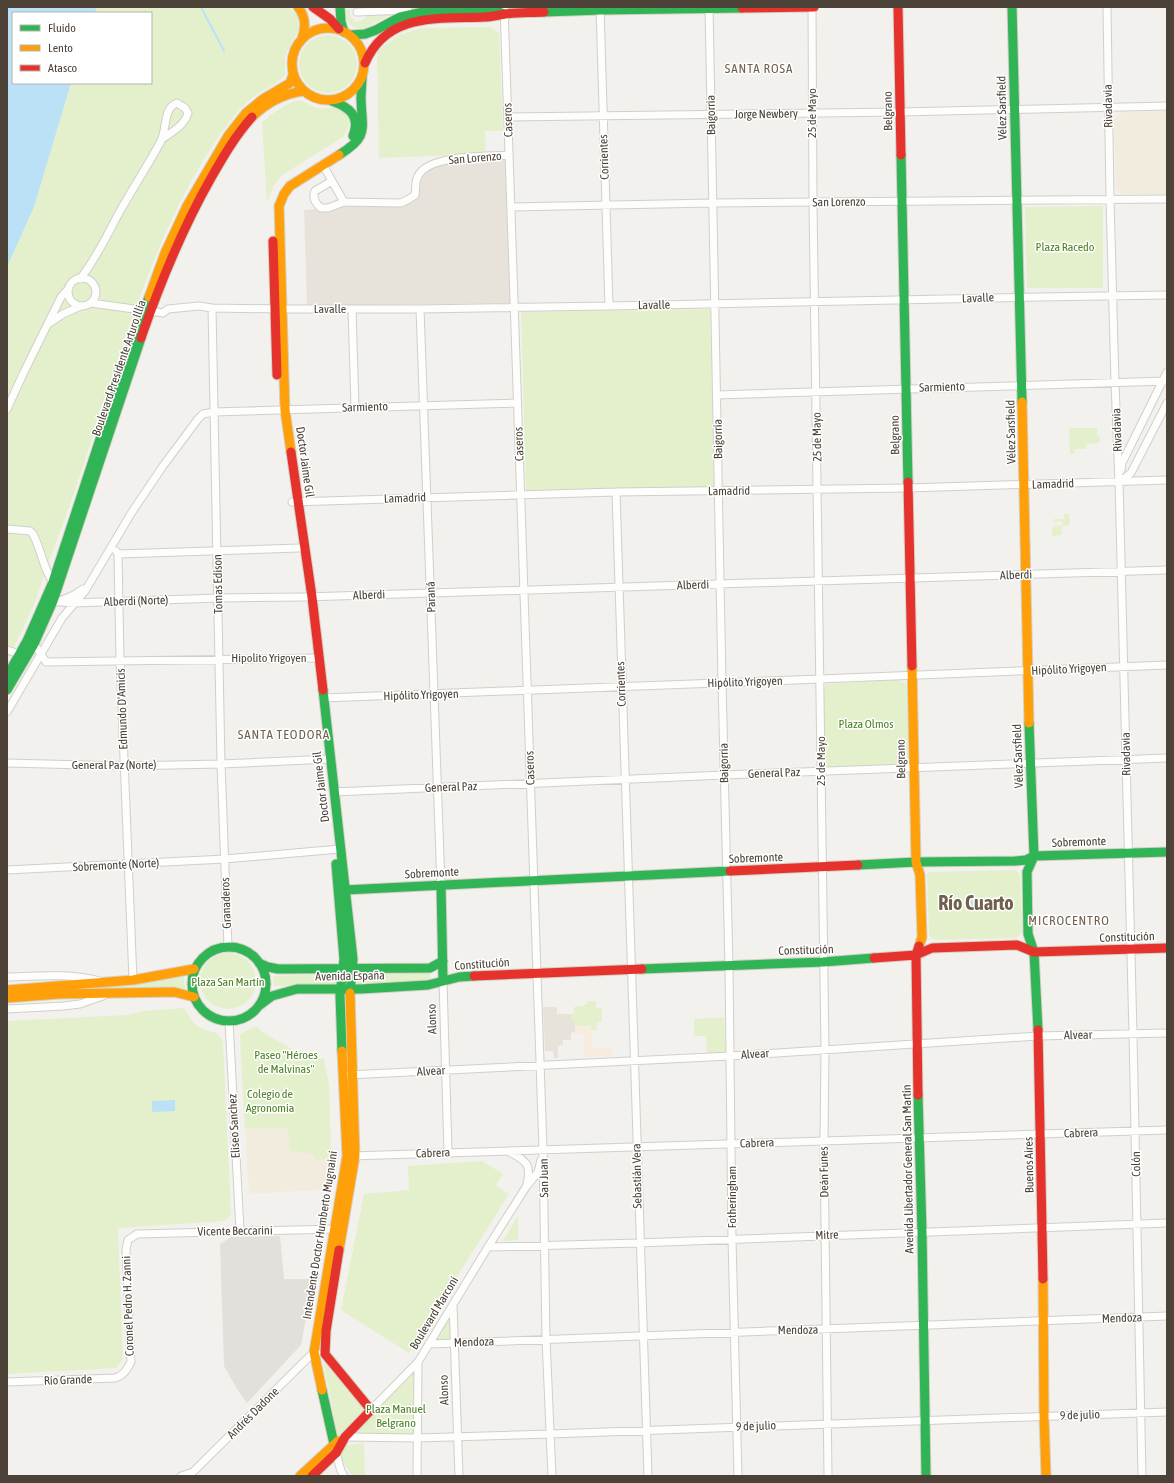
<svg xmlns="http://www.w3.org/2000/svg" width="1174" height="1483" font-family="'Asap Condensed',sans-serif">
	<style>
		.residential { fill: #e8e3da }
		.commercial { fill: #f7ecdf }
		.education { fill: #f2ecdf }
		.green { fill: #e3f0cb }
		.parking { fill: #e3e0dc }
		.water { fill: #bae1f5 }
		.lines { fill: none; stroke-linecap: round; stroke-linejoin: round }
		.stream { stroke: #bae1f5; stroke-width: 2 }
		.street-casing { stroke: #d1cfca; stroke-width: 9 }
		.fast-casing { stroke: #d5d0c4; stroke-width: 11 }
		.slow-casing { stroke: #d5d0c4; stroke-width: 11 }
		.jam-casing { stroke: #d5d0c4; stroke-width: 11 }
		.street { stroke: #fdfdfc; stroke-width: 7 }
		.fast { stroke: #30b455; stroke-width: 9 }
		.slow { stroke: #ff9f0a; stroke-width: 9 }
		.jam { stroke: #e5322d; stroke-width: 9 }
		.labels { text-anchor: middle; stroke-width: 3; stroke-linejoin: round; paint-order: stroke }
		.street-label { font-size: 12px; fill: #4c4237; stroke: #fff }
		.park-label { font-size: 12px; fill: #4a8021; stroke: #fff }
		.neighbourhood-label { font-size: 13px; letter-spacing: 1px; fill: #70604d; stroke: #fff }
		.town-label { font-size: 20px; font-weight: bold; fill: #70604d; stroke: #fff }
	</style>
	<rect width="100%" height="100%" fill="#f3f1ed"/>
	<path class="residential" d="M449,160h56l6,143 -204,3 -3,-96 112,-10 1,-20 7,-11z
		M543,1007h14v7h14v7h4v11l-4,1v7h-8v5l-5,1v12h-4l-1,-7h-8z"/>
	<path class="commercial" d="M575,1026h16l1,22h20v9h-28l-1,-23h-8z"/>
	<path class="education" d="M1167,111v83h-44l-7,-5 -2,-70 8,-7z
		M240,1046l25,20 64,18 3,105 -83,5z"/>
	<path class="green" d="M97,7h191l11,10 2,9 -16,30v19c-8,10 -22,14 -32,22 -17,14 -30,33 -42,51 -43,67 -69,140 -94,215 -23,69 -44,138 -71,206 -3,9 -6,19 -9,28 -9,22 -19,43 -30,63v-393l27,-60 37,-124h80v-70h-56z
		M345,10h5v6l5,6 6,-1 7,-5 22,-1c-18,9 -41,27 -45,-5z
		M490,27l9,6 4,98h-18l1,23 -107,4 -2,-107 22,-16 22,-7z
		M299 64a29 29 0 1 1 58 0a29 29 0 1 1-58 0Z
		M299,100c6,2 12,6 18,8 6,1 13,-1 19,0 16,4 16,18 7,29l-61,38 -8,10 -7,18 -5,-81c11,-9 23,-18 37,-22z
		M1103,206v82h-76l-2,-81z
		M710,309l4,178 -188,3 -5,-178z
		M1069,428h28v8l3,1 -1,6 -13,1v5h-11l-1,5h-4z
		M1064,514h5l1,11 -7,1 -2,9 -9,1v-9l11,-2 -1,-4 -8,1v-3h10z
		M898,680l8,4 1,5 2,73 -9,3 -69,3 -4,-2 -2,-4 -2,-71 3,-7z
		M1015,870l4,3 1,3 2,55 -3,5 -3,2 -80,2 -5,-2 -2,-3 -2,-60 2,-3z
		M200 981a28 28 0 1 1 56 0a28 28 0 1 1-56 0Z
		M430,972v10l-73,2 2,-9z
		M337,974l-2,10 -61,2 -1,-10z
		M184,977l1,12 -92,-1z
		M587,1001h9v7h6v14h-5v8h-6v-4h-16v-5h-4v-7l3,-1v-6l10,-1v-1l3,-1z
		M184,1008c10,17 13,21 33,25l6,8 8,174 -6,6 -107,7 5,132 -7,8 -109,6v-353l120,-6 16,-4z
		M724,1017l2,36 -19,1 -1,-18h-12v-17z
		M256,1026l6,6 48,27h14l5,25 2,75 -15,1 -2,-6 -12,-1 -12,-3 -2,-22h-43l-5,-94z
		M482,1161l21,13 -7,11 13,9 -100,159 -68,-43 23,-116 45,-4 -1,-24z
		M518,1216v24l-15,1z
		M452,1310v30l-18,1z
		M323,1361l41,48 -26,28z
		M414,1371l-1,63 -61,1z
		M364,1443l1,33 -13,-1 -16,-22 12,-8z"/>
	<path class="parking" d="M280,1236l4,43h29l-12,66 -54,58 -10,-14 -13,-23 -4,-122 11,-7z"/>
	<path class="water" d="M7,7h90l-2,6h-82v70h58l-37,124 -27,60z
		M969 904a6 6 0 1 1 12 0a6 6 0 1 1-12 0Z
		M175,1100v11l-23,1v-11z"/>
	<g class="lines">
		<path class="stream" d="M201,7l23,44"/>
		<defs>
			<path id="street" d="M504,7l39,1143 3,189 6,137
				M600,7l9,299
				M709,7l13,675 7,283 3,274 6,237
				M812,7l1,196 12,846 -1,91 4,336
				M1107,7l3,192 5,184 4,99 14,552 9,442
				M357,12l51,-2
				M509,117l391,-5 267,-6
				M323,165l9,16 -17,10c-3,7 0,12 6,17h7l16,-6 57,1 8,-4 6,-4c1,-6 0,-14 3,-19 11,-22 70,-19 91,-21
				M332,181l12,21
				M511,207l201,-4 455,-4
				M68 292a14 14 0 1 1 28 0a14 14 0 1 1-28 0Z
				M80,279c16,-20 27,-44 39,-66 14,-25 29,-48 42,-72 6,-12 2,-33 16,-38l8,5 3,5c-3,12 -16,19 -26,26
				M91,303l72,10 5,-4 31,-3 13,2 70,1h138l189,-3 431,-9 127,-2
				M212,308l9,456 7,183
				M352,309l3,98
				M420,309l21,576
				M48,324l15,-10 18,-8
				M717,395l450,-14
				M7,409l16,-35 38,-77 8,-9
				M1121,470l1,-7 45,-91
				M1119,482l12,-9 36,-70
				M616,492c9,328 20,656 32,984
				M292,502l324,-10 292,-4 259,-8
				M7,529l23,2 3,3c9,17 10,36 22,51
				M116,551l2,3 181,-6
				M118,554l2,106 13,320
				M53,601l7,1 14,1 144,-5 87,-1 862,-27
				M60,601l14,-6 9,-6
				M30,643l4,1 12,18 273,-4
				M7,650l13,4
				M323,698l497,-19 347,-14
				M7,712l55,-94 23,-27 47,-79 31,-46 35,-47 5,-5 11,-2 303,-9
				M7,763l117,3 97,-2 109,-5
				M334,792l390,-17 443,-17
				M7,870l218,-11 115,-10
				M7,977c32,-1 62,-4 93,4
				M443,981l5,171
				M7,1009l56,-3 17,-2 23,-8
				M229,1021l11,210
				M348,1075l382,-19 308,-20 129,-3
				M508,1151c17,10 24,11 19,33
				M351,1156l816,-26
				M488,1247l150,-4 529,-20
				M453,1304l6,172
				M429,1344l738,-28
				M7,1382l108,-4c9,-3 11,-7 16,-16l-5,-113 2,-9 9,-6 201,-5
				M371,1410l47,-48 70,-115 38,-60 12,-15 3,-12
				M345,1437l72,1 133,-4 617,-22
				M336,1453l5,18 3,5
				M181,1476l12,-4 121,-120 3,1
				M417,1476l1,-114"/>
			<path id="fast" d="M340,7l1,15 3,10
				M1012,7l10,395
				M544,12l57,-2 141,-2
				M351,35l14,-1 11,-4 24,-13 28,-6 66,-1 10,4
				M332,101c17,6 29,15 21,35
				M339,155c30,-19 23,-24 22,-56 0,-7 1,-15 1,-22
				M901,155l7,327
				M7,676l20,-35 26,-59 80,-243 16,-42
				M7,690l27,-46 19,-43 88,-263
				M323,690l30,269 -3,34
				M1029,723l5,133 -7,16 1,62 6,18 4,78
				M336,864l8,95 -4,36 2,56
				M858,865l58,-3 99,-1 11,-1 8,-4 133,-4
				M441,885l2,96
				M345,890l385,-19
				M192 984a37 37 0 1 1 74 0a37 37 0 1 1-74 0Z
				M259,963l9,4 10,2 152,-1 13,-7
				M642,969l181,-7 51,-4
				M260,1005l12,-9 25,-7h64l67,-4 31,-8 15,-1
				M918,1095l4,138 4,243
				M322,1390l14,63"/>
			<path id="slow" d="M298,7c8,10 8,20 4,32
				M292 64a36 36 0 1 1 72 0a36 36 0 1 1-72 0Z
				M252,117c14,-14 31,-23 51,-26
				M149,297l16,-44 22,-47 41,-70 18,-23 17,-14 27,-16 3,-8
				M1022,402l7,321
				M291,452l-6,-42 -6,-204 5,-12 6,-8 49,-31
				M912,666l4,196 4,13 2,62 -3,9
				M7,990l126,-10 61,-11
				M7,998l52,-4 115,-2 20,5
				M339,1250l16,-94 -5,-163
				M1043,1279l1,137 2,60
				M322,1390l-8,-38 33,-196 -5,-105
				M300,1476l38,-35"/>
			<path id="jam" d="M313,7l17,12 9,10
				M898,7l3,148
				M742,8l72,-1
				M365,63c22,-51 73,-44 119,-46 7,0 14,-2 21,-3 13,-2 26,-1 39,-2
				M273,241l4,134
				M141,338c19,-55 41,-109 70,-160 12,-21 24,-42 41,-61
				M291,452l21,145 11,93
				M908,482l4,184
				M730,871l128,-6
				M874,958l42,-3 16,-7 85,-3 17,7 133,-4
				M474,976l168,-7
				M1038,1030l5,249
				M918,1095l-2,-140 3,-9
				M312,1476l24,-23 9,-16 26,-27 -46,-56 1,-23 13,-81"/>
		</defs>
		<use href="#street" class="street-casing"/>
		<use href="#fast" class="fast-casing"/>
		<use href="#slow" class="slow-casing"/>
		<use href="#jam" class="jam-casing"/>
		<use href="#street" class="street"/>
		<use href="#fast" class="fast"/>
		<use href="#slow" class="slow"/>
		<use href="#jam" class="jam"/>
	</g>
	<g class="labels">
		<g class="street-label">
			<text transform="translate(1108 106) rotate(-91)" y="4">Rivadavia</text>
			<text transform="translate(1002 108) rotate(-91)" y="4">Vélez Sarsfield</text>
			<text transform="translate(888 111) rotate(-91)" y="4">Belgrano</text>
			<text transform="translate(812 113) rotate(-90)" y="4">25 de Mayo</text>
			<text transform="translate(766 114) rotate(-1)" y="4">Jorge Newbery</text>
			<text transform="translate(711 115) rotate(-91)" y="4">Baigorria</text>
			<text transform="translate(508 120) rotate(-92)" y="4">Caseros</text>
			<text transform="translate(604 157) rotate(-92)" y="4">Corrientes</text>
			<text transform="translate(475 158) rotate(-5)" y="4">San Lorenzo</text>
			<text transform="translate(839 202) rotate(-1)" y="4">San Lorenzo</text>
			<text transform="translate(978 298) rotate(-2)" y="4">Lavalle</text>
			<text transform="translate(654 305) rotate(-1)" y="4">Lavalle</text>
			<text x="330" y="313">Lavalle</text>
			<text transform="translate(119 368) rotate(-71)" y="4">Boulevard Presidente Arturo Illia</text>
			<text transform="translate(942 387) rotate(-2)" y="4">Sarmiento</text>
			<text transform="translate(365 407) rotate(-2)" y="4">Sarmiento</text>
			<text transform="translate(1117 430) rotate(-92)" y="4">Rivadavia</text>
			<text transform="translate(1011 432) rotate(-91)" y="4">Vélez Sarsfield</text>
			<text transform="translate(895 435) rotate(-91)" y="4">Belgrano</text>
			<text transform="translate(817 437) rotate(-91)" y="4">25 de Mayo</text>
			<text transform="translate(718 439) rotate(-91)" y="4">Baigorria</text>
			<text transform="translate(519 444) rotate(-92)" y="4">Caseros</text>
			<text transform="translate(305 462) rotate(82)" y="4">Doctor Jaime Gil</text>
			<text transform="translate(1053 484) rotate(-2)" y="4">Lamadrid</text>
			<text transform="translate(729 491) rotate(-1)" y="4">Lamadrid</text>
			<text transform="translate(405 498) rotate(-2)" y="4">Lamadrid</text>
			<text transform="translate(1016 575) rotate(-2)" y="4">Alberdi</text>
			<text transform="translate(218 584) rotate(-91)" y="4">Tomas Edison</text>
			<text transform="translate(693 585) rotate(-2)" y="4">Alberdi</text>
			<text transform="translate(369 595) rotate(-2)" y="4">Alberdi</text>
			<text transform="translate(431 597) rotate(-92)" y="4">Paraná</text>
			<text transform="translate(136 601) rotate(-2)" y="4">Alberdi (Norte)</text>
			<text x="269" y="662">Hipolito Yrigoyen</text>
			<text transform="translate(1069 669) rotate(-3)" y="4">Hipólito Yrigoyen</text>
			<text transform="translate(745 682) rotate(-2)" y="4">Hipólito Yrigoyen</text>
			<text transform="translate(621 684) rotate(-92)" y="4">Corrientes</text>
			<text transform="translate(421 695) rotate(-2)" y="4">Hipólito Yrigoyen</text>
			<text transform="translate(122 709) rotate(-92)" y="4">Edmundo D'Amicis</text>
			<text transform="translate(1126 754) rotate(-91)" y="4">Rivadavia</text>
			<text transform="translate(1018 756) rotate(-92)" y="4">Vélez Sarsfield</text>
			<text transform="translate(901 759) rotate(-91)" y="4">Belgrano</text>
			<text transform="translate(821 761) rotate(-90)" y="4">25 de Mayo</text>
			<text transform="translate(724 763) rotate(-91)" y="4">Baigorria</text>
			<text x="114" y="769">General Paz (Norte)</text>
			<text transform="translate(530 768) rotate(-92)" y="4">Caseros</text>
			<text transform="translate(774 773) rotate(-2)" y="4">General Paz</text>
			<text transform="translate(321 787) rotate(-97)" y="4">Doctor Jaime Gil</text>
			<text transform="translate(451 787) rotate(-2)" y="4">General Paz</text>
			<text transform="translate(1079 842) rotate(-2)" y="4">Sobremonte</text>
			<text transform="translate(756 858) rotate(-2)" y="4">Sobremonte</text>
			<text transform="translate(116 865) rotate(-3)" y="4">Sobremonte (Norte)</text>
			<text transform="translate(432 873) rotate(-3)" y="4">Sobremonte</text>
			<text transform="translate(226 903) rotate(-92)" y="4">Granaderos</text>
			<text transform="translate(1127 937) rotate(-2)" y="4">Constitución</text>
			<text transform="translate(806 950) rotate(-2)" y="4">Constitución</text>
			<text transform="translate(482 964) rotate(-4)" y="4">Constitución</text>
			<text transform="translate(350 976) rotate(-1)" y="4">Avenida España</text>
			<text transform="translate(432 1019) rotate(-92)" y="4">Alonso</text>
			<text transform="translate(1078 1035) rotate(-1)" y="4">Alvear</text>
			<text transform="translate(755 1054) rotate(-4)" y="4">Alvear</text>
			<text transform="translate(431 1071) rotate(-3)" y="4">Alvear</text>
			<text transform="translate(234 1126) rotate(-93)" y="4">Eliseo Sanchez</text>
			<text transform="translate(1081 1133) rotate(-2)" y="4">Cabrera</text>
			<text transform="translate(757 1143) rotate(-2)" y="4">Cabrera</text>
			<text transform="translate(433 1153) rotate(-2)" y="4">Cabrera</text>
			<text transform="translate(1136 1164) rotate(-91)" y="4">Colón</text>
			<text transform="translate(1029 1165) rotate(-91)" y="4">Buenos Aires</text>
			<text transform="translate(908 1169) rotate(-91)" y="4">Avenida Libertador General San Martín</text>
			<text transform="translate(824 1172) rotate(-91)" y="4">Deán Funes</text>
			<text transform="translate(637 1176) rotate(-91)" y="4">Sebastián Vera</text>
			<text transform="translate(544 1178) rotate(-91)" y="4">San Juan</text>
			<text transform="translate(732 1197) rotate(-90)" y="4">Fotheringham</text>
			<text transform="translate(235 1231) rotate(-1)" y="4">Vicente Beccarini</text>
			<text transform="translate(320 1235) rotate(-81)" y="4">Intendente Doctor Humberto Mugnaini</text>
			<text transform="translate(827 1235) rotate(-2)" y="4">Mitre</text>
			<text transform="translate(128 1306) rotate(-92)" y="4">Coronel Pedro H. Zanni</text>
			<text transform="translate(434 1313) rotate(-59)" y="4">Boulevard Marconi</text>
			<text transform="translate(1122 1318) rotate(-2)" y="4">Mendoza</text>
			<text transform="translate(798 1330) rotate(-1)" y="4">Mendoza</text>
			<text transform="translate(474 1342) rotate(-2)" y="4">Mendoza</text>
			<text transform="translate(68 1380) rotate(-2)" y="4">Río Grande</text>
			<text transform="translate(444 1390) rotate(-92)" y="4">Alonso</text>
			<text transform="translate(253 1413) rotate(-45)" y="4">Andrés Dadone</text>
			<text transform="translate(1080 1415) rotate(-2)" y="4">9 de julio</text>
			<text transform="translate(756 1426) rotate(-2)" y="4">9 de julio</text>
		</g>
		<g class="park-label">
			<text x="1065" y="251">Plaza Racedo</text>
			<text x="866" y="728">Plaza Olmos</text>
			<text x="228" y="986">Plaza San Martín</text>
			<text x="286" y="1059">Paseo "Héroes<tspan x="286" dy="14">de Malvinas"</tspan></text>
			<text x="270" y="1098">Colegio de<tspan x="270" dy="14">Agronomia</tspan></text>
			<text x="396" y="1413">Plaza Manuel<tspan x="396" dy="14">Belgrano</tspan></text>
		</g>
		<g class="neighbourhood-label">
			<text x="759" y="73">SANTA ROSA</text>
			<text x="284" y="739">SANTA TEODORA</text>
			<text x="1069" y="925">MICROCENTRO</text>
		</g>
		<g class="town-label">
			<text x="976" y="910">Río Cuarto</text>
		</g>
	</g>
	<rect width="1174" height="1483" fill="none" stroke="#4c4237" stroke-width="16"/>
	<rect x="12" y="12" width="140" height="72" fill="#ffffff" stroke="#b7b3af"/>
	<rect x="20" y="25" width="20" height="6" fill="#30b455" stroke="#b7b3af"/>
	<text x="48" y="32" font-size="12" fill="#4c4237">Fluido</text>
	<rect x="20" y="45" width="20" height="6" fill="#ff9f0a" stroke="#b7b3af"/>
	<text x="48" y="52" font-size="12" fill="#4c4237">Lento</text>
	<rect x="20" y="65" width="20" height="6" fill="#e5322d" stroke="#b7b3af"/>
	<text x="48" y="72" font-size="12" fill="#4c4237">Atasco</text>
</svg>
